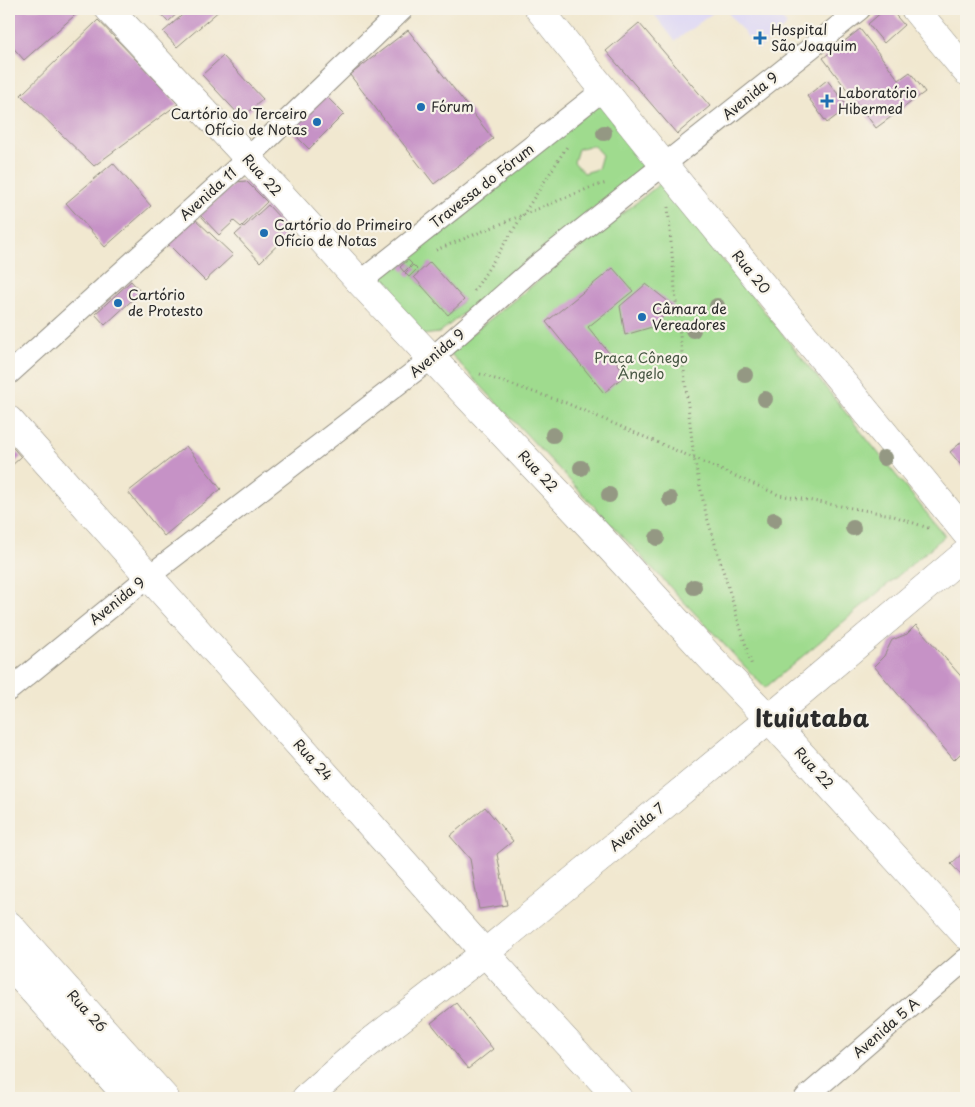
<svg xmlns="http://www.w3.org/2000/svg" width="975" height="1107" font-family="'Playpen Sans',sans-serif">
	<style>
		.built { fill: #dcd6f6 }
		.green { fill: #9fdb8e; stroke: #65835c; fill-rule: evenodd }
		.building { fill: #c692c6 }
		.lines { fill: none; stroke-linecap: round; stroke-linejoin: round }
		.minor-casing { stroke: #8e8a7e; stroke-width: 23 }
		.tertiary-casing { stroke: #8e8a7e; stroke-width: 29 }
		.secondary-casing { stroke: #8e8a7e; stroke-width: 29 }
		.path { stroke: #8e8a7e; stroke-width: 3; stroke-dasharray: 1 4; stroke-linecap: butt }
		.minor { stroke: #fff; stroke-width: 21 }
		.tertiary { stroke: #fff; stroke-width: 28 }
		.secondary { stroke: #fff; stroke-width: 28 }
		.tree { fill: #949883 }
		.poi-dot { fill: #1f6fb2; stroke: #f7f3e8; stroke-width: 2 }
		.labels { text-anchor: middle; stroke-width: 4.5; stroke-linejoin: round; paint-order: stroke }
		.poi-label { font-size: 14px; fill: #2b2b2b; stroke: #f7f3e8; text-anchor: start }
		.street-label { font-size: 14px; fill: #2b2b2b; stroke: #f7f3e8 }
		.park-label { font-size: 14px; fill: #485744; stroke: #f7f3e8 }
		.town-label { font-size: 24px; font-weight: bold; fill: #2b2b2b; stroke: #f7f3e8 }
	</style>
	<rect width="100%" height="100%" fill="#f7f3e8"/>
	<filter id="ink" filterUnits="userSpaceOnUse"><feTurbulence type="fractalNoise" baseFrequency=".02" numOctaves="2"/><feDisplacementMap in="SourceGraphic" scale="10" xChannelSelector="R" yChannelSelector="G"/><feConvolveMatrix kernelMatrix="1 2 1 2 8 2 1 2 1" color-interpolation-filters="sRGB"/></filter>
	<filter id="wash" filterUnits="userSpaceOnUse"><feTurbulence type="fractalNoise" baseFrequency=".0096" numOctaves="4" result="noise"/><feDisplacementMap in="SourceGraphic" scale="20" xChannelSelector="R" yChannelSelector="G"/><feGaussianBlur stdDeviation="1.12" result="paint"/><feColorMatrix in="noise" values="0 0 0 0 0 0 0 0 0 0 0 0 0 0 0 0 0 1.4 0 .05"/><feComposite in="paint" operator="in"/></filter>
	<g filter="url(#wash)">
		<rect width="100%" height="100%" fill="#f1e8d0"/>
		<path class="built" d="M650,9h68l-43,32z
			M725,9h49l13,16 -29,25z"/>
		<path class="green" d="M600,103l42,58 -2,10 -201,162 -17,2 -43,-49 1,-8zM593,145l9,10 -4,14 -14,4 -10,-11 4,-13zM430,263l34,37 -16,15 -34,-38z
			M661,183l284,353 -180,152 -316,-336z"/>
		<g id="blocks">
			<path class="building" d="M9,9h73l-58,51 -15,-17z
				M156,9h26l-14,13z
				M189,9h32l-44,38 -14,-15z
				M885,9h5l14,16 -20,18 -16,-19z
				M98,20l80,84 -84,62 -73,-71z
				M639,23l71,83 -33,28 -71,-83z
				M860,29l39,51 11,-8 15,20 -49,36 -53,-70z
				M408,30l85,109 -59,45 -84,-109z
				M223,56l40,43 -21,19 -40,-43z
				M827,80l21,27 -21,16 -20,-27z
				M325,95l19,19 -35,35 -19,-19z
				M113,163l38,43 -46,41 -39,-44z
				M246,181l21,21 -26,25 -7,-6 -15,14 -19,-20 36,-33z
				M268,205l24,26 -32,31 -25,-27z
				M193,217l40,38 -28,26 -38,-38z
				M408,260l4,4 -8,8 -4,-5z
				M430,262l34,38 -16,15 -34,-38z
				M413,265l4,4 -8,8 -4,-4z
				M613,268l20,23 -45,36 38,47 -22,19 -58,-71z
				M131,281l10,11 -36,33 -10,-11z
				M646,284l28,22 -22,21 -27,8 -5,-29z
				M966,438v33l-16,-19z
				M9,443l12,14 -12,11z
				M186,446l35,43 -57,47 -36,-44z
				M916,625l50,57v69l-2,-1 -10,10 -80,-94 10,-10 8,-16 15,-6z
				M485,807l28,34 -16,13 10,51 -28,4 -9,-50 -20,-23z
				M966,850v30l-15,-16z
				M456,1003l37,46 -25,20 -37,-46z"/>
		</g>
	</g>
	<g filter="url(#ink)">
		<use href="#blocks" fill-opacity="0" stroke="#8e8a7e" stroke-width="1"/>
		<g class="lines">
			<defs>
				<path id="minor" d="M360,282l243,-192
					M9,374l239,-216 155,-149
					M9,690l140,-114 283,-218 103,-91 325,-258
					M805,1098l161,-139"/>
				<path id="tertiary" d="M109,9l139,149 112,124 242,257 106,116 61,64 197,216
					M539,9l125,156 302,368
					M915,9l51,62
					M9,420l476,533 133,145
					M9,925l156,173
					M9,964l120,134"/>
				<path id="secondary" d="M306,1098l58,-51 121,-94 284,-234 197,-166"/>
			</defs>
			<use href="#minor" class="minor-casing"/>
			<use href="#tertiary" class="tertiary-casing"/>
			<use href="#secondary" class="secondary-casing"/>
			<path class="path" d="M668,207l8,94 18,157 12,56 46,152
				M436,250l156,-63 15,-4
				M474,291l94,-146
				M480,374l86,29 213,92 112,20 40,14"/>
			<use href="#minor" class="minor"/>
			<use href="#tertiary" class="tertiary"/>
			<use href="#secondary" class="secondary"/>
		</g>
		<g class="tree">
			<circle cx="604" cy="133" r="8"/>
			<circle cx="717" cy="306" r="8"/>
			<circle cx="693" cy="330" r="8"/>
			<circle cx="745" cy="375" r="8"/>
			<circle cx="765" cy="399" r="8"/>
			<circle cx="553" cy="435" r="8"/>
			<circle cx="884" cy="458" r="8"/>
			<circle cx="581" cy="468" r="8"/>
			<circle cx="609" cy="495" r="8"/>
			<circle cx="670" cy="499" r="8"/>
			<circle cx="774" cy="520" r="8"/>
			<circle cx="853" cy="528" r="8"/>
			<circle cx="657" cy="538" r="8"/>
			<circle cx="694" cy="587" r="8"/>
		</g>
	</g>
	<g class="poi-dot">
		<path d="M757.5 30.5h5v5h5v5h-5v5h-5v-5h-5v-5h5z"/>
		<path d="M824.5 93.5h5v5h5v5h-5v5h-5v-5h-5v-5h5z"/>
		<circle cx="421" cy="107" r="5"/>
		<circle cx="317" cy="122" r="5"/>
		<circle cx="264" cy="233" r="5"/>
		<circle cx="118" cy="303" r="5"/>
		<circle cx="642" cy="317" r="5"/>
	</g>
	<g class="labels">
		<g class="poi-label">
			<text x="771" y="35">Hospital<tspan x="771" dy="16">São Joaquim</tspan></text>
			<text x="838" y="98">Laboratório<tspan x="838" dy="16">Hibermed</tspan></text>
			<text x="431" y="112">Fórum</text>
			<text x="307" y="119" text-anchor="end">Cartório do Terceiro<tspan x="307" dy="16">Ofício de Notas</tspan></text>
			<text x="274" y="230">Cartório do Primeiro<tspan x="274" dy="16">Ofício de Notas</tspan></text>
			<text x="128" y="300">Cartório<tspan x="128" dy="16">de Protesto</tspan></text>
			<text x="652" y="314">Câmara de<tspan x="652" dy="16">Vereadores</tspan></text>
		</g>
		<g class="street-label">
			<text transform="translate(750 96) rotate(-39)" y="5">Avenida 9</text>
			<text transform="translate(262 175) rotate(48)" y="5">Rua 22</text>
			<text transform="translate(482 186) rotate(-38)" y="5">Travessa do Fórum</text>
			<text transform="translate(208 194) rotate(-42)" y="5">Avenida 11</text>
			<text transform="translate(751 272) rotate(51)" y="5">Rua 20</text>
			<text transform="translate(437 353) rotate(-40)" y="5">Avenida 9</text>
			<text transform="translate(538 471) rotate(47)" y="5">Rua 22</text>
			<text transform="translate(117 601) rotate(-39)" y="5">Avenida 9</text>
			<text transform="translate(313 760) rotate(48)" y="5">Rua 24</text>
			<text transform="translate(814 768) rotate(48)" y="5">Rua 22</text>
			<text transform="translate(637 827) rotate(-40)" y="5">Avenida 7</text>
			<text transform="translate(87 1011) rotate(48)" y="5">Rua 26</text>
			<text transform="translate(886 1028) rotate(-41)" y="5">Avenida 5 A</text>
		</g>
		<g class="park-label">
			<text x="641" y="363">Praça Cônego<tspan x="641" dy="16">Ângelo</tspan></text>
		</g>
		<g class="town-label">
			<text x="812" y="727">Ituiutaba</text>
		</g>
	</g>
	<rect width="975" height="1107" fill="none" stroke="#f7f3e8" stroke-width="30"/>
</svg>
